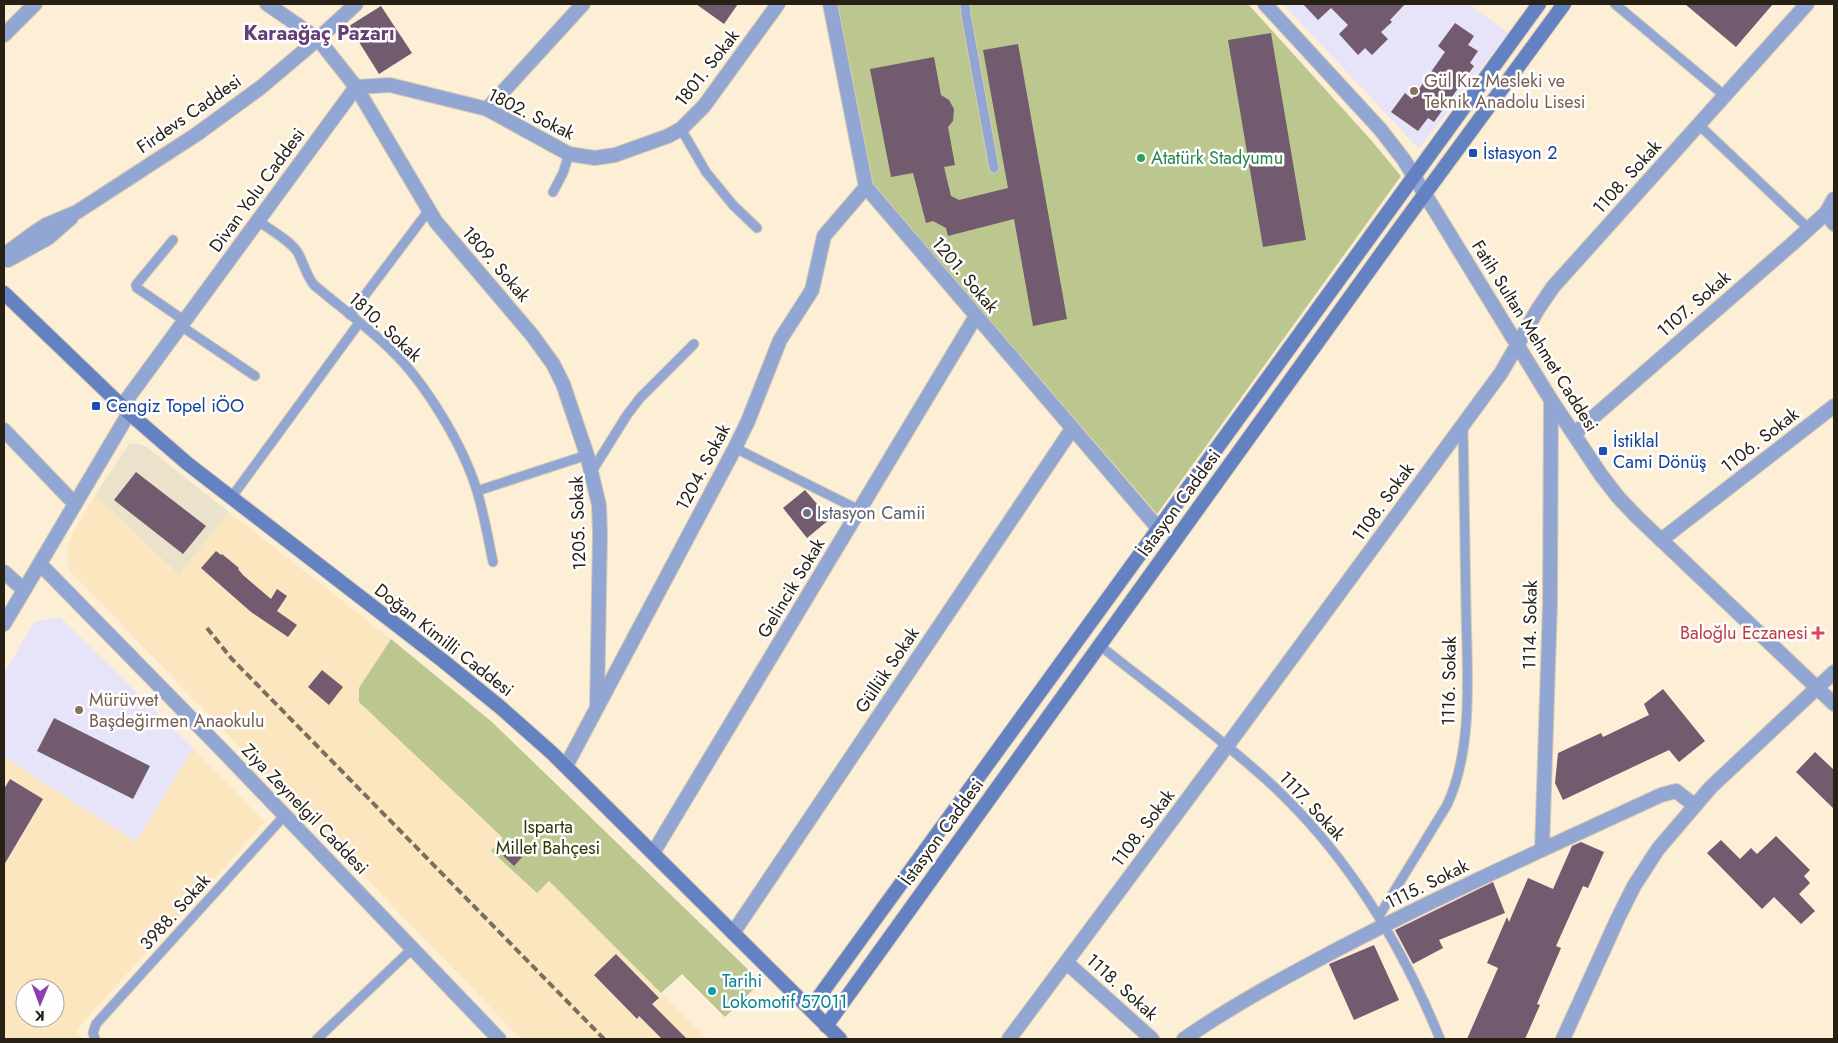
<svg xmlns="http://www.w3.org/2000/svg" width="1838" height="1043" font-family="Jost,sans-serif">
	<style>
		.commercial { fill: #ebe2cc }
		.built { fill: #fce6c0; fill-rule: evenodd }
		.education { fill: #e7e3f9 }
		.green { fill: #bcc78f }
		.building { fill: #725a6f }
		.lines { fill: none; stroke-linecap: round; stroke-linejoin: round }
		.service-casing { stroke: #d6cab3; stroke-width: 11 }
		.minor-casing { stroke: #d6cab3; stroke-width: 16 }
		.tertiary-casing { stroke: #d6cab3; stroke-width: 16 }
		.secondary-casing { stroke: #d6cab3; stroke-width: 16 }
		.service { stroke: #92a6d3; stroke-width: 9 }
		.minor { stroke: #92a6d3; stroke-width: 14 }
		.tertiary { stroke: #92a6d3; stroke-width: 14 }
		.secondary { stroke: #6481c1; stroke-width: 14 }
		.rail { stroke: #796f5f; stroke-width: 4; stroke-dasharray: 8 4; stroke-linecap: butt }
		.education-dot { fill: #8d6e63; stroke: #fefefe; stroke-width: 2 }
		.transit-dot { fill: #1a4fb4; stroke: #fefefe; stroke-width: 2 }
		.leisure-dot { fill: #2e9e5b; stroke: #fefefe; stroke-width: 2 }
		.worship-dot { fill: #6b7280; stroke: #fefefe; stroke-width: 2 }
		.health-dot { fill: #e0444e; stroke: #fefefe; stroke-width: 2 }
		.culture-dot { fill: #0f9aa8; stroke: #fefefe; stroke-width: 2 }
		.labels { text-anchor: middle; stroke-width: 5; stroke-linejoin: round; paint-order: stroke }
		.street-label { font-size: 18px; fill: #272015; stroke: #fefefe }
		.education-label { font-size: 18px; fill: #785e54; stroke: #fefefe; text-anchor: start }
		.transit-label { font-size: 18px; fill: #164399; stroke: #fefefe; text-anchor: start }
		.leisure-label { font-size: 18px; fill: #27864d; stroke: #fefefe; text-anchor: start }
		.worship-label { font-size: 18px; fill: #5b616d; stroke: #fefefe; text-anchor: start }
		.health-label { font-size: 18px; fill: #be3a42; stroke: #fefefe; text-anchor: end }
		.park-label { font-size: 18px; fill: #303700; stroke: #fefefe }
		.culture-label { font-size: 18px; fill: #0d838f; stroke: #fefefe; text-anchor: start }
		.quarter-label { font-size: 20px; font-weight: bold; fill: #643f78; stroke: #fefefe }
	</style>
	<rect width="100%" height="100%" fill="#fdefd6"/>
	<path class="commercial" d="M134,443l11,3 84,66 -50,63 -84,-80 34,-51z"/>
	<path class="built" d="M95,495l84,80 50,-63 162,127 -32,49 1,14 144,137 -12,13 45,41 12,-12 158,158h-186l-452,-469 -2,-20 6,-17z
		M193,748l72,74 -189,208 6,9h-78v-282l132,84zM25,988h30v30h-30z"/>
	<path class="education" d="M1283,4h186l39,29 -89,116z
		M60,617l133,131 -57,94 -132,-85v-84l30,-51z"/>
	<path class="green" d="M835,4h413l123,136 30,36 -244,338 -285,-330z
		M391,639l101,83 269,260 -36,35 -43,-43 -21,19 -112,-112 -12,12 -46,-42 12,-13 -144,-136v-14z"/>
	<path class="building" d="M696,4h42l-14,20z
		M1303,4h102l-15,16 2,2 -11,10 7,7 -16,16 -7,-7 -7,7 -19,-21 9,-9 -17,-17 -13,12z
		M1685,4h88l-37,43z
		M381,6l31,47 -33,21 -30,-48z
		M1455,23l19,13 -6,9 10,6 -8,12 4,3 -40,56 -6,-4 -10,13 -27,-19 14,-19 7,6 33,-47 -7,-6z
		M1271,33l35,207 -43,7 -35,-207z
		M1018,44l49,275 -34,7 -19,-107 -66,17 -2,-8 -13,-7 -7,2 -13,-50 -22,4 -21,-108 64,-12 7,38 8,5 5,9 -1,12 -5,6 7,38 -11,2 7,29 8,4 49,-12 -25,-138z
		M136,472l70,54 -23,28 -69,-54z
		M805,490l25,29 -23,19 -24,-30z
		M216,551l5,4 1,-1 17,14 -1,1 5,6 28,24 6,-10 10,7 -10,15 20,14 -9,12 -37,-25 -50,-44z
		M322,670l21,17 -14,18 -21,-18z
		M1663,689l42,52 -26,21 -10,-12 -106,50 -8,-17 3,-30 43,-20 2,4 46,-22 -5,-11z
		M54,718l96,48 -17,33 -96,-48z
		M1815,752l19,18v39l-38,-37z
		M10,779l33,20 -39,66v-76z
		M1776,836l34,34 -6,6 6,7 -11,11 16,17 -14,13 -27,-27 -12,12 -55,-56 14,-13 19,19 11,-11 6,6z
		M509,841l15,14 -10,11 -15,-14z
		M1581,842l23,10 -16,36 -5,-2 -27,60 5,2 -24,56 3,1 -15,34h-58l31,-71 -11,-5 20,-46 2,5 19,-44 25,11 19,-43z
		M1493,882l12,31 -66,27 4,8 -30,16 -18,-34z
		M1374,945l25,55 -45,20 -25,-56z
		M616,954l43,44 -7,6 35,35h-25l-23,-23 -2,3 -43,-44z"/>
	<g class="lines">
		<defs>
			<path id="service" d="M965,4l1,11 28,153
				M1615,4l110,92
				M1699,125l110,104
				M681,129l25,43 27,33 24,23
				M553,192l10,-19 6,-19
				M258,221c11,8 33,20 40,32 6,11 8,22 16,32 25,21 52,41 76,64 35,33 73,96 87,142 7,23 11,47 16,71
				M173,240l-37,45 1,3 48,33
				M350,315l79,-105
				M181,326l74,50
				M735,448l124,62
				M592,471l35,-56 13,-17 54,-54
				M477,491l110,-36
				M231,498l128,-175
				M1099,645c58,46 117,89 171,138 77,71 131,160 170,256
				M1379,916l68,-111c27,-57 20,-135 19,-197 -1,-61 -2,-122 -3,-182
				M95,1039l-2,-6 3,-9 189,-209
				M317,1039l96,-91"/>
			<path id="minor" d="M830,4l36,183 292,341
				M4,35l31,-31
				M487,109l96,-105
				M1826,213l8,11
				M122,406l234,-319 -38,-48 -51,-35
				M4,430l71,74
				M1574,434l218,-190 34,-31 8,-14
				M1661,540l173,-134
				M4,572l20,18
				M597,706l3,-172 -1,-29 -12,-50 -24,-71 -10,-20 -21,-29 -96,-113 -80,-135 34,-2 97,24 82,45 26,4 20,-3 53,-19 13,-7 23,-23 74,-102
				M566,766l169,-318 13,-27 32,-81 32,-50 12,-54 42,-49
				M1542,850l8,-246 1,-204
				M653,853l323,-537
				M733,933l339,-504
				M1067,963l85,76
				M1009,1039l218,-293 274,-373 37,-64 15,-22 254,-283
				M1184,1039c49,-34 103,-63 156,-91 105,-55 213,-103 321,-153l15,-4 18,14"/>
			<path id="tertiary" d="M1265,4l115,125 24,31 147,240 50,75 17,22 19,20 197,187
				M4,255l27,-20 15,-10 31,-13 120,-78 63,-46 58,-49 38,-35
				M8,260l40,-22 23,-20
				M40,564l185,189 274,286
				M4,624l125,-211
				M1563,1039l55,-121 16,-32 24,-37 53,-62 123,-115"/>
			<path id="secondary" d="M4,293l125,120 59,51 254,196 58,47 52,46 288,286
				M810,1009l729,-1005
				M826,1026l573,-797 165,-225"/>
		</defs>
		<use href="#service" class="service-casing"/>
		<use href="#minor" class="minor-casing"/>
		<use href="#tertiary" class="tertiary-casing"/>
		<use href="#secondary" class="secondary-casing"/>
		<use href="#service" class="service"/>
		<use href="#minor" class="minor"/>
		<use href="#tertiary" class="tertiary"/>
		<use href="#secondary" class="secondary"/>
		<path class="rail" d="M207,628l24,30 373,381"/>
	</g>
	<g class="education-dot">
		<circle cx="1414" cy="91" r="5"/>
		<circle cx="79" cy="710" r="5"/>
	</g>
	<g class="transit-dot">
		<rect x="1468" y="148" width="10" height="10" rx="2.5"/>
		<rect x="91" y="401" width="10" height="10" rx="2.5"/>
		<rect x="1598" y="446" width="10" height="10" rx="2.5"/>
	</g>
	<circle class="leisure-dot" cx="1141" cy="158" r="5"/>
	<circle class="worship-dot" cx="807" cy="513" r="5"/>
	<path class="health-dot" d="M1815.5 625.5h5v5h5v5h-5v5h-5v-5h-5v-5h5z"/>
	<circle class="culture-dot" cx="712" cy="991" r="5"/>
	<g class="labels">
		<g class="street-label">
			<text transform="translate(707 68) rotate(-52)" y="6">1801. Sokak</text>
			<text transform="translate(189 114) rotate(-35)" y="6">Firdevs Caddesi</text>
			<text transform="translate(531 114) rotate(26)" y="6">1802. Sokak</text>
			<text transform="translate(1627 177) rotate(-48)" y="6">1108. Sokak</text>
			<text transform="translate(257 190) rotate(-54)" y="6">Divan Yolu Caddesi</text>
			<text transform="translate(496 264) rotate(49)" y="6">1809. Sokak</text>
			<text transform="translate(965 275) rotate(50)" y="6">1201. Sokak</text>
			<text transform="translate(1694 304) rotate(-41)" y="6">1107. Sokak</text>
			<text transform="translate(385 327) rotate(43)" y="6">1810. Sokak</text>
			<text transform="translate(1535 336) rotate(58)" y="6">Fatih Sultan Mehmet Caddesi</text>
			<text transform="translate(1760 440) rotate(-38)" y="6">1106. Sokak</text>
			<text transform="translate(703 467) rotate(-62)" y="6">1204. Sokak</text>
			<text transform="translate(1383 502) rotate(-54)" y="6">1108. Sokak</text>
			<text transform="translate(1179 503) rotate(-54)" y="6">İstasyon Caddesi</text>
			<text transform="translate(578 523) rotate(-92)" y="6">1205. Sokak</text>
			<text transform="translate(791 588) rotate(-59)" y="6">Gelincik Sokak</text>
			<text transform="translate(1530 625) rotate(-89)" y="6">1114. Sokak</text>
			<text transform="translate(444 640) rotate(38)" y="6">Doğan Kimilli Caddesi</text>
			<text transform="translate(887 670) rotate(-56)" y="6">Güllük Sokak</text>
			<text transform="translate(1449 681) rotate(-89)" y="6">1116. Sokak</text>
			<text transform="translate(1312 806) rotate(47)" y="6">1117. Sokak</text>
			<text transform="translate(305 809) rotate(46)" y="6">Ziya Zeynelgil Caddesi</text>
			<text transform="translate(1143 828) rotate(-53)" y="6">1108. Sokak</text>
			<text transform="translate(942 832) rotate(-54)" y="6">İstasyon Caddesi</text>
			<text transform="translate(1427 884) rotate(-26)" y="6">1115. Sokak</text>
			<text transform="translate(175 912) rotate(-48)" y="6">3988. Sokak</text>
			<text transform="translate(1122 987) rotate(42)" y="6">1118. Sokak</text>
		</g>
		<g class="education-label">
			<text x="1424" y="87">Gül Kız Mesleki ve<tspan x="1424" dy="21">Teknik Anadolu Lisesi</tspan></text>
			<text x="89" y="706">Mürüvvet<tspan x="89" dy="21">Başdeğirmen Anaokulu</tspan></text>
		</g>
		<g class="transit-label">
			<text x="1483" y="159">İstasyon 2</text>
			<text x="106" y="412">Cengiz Topel iÖO</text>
			<text x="1613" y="447">İstiklal<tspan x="1613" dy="21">Cami Dönüş</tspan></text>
		</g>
		<g class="leisure-label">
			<text x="1151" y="164">Atatürk Stadyumu</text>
		</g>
		<g class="worship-label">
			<text x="817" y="519">Istasyon Camii</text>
		</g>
		<g class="health-label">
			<text x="1808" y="639">Baloğlu Eczanesi</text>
		</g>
		<g class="park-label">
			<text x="548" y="833">Isparta<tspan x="548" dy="21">Millet Bahçesi</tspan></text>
		</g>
		<g class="culture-label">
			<text x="722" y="987">Tarihi<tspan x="722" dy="21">Lokomotif 57011</tspan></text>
		</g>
		<g class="quarter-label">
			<text x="319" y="40">Karaağaç Pazarı</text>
		</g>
	</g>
	<rect width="1838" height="1043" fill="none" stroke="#272015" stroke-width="10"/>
	<g transform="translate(40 1003) rotate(181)"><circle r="24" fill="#fefefe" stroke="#a8a5a1"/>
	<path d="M0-4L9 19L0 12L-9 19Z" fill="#8b3fb1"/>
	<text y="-8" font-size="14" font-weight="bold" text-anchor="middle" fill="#272015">K</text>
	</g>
</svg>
